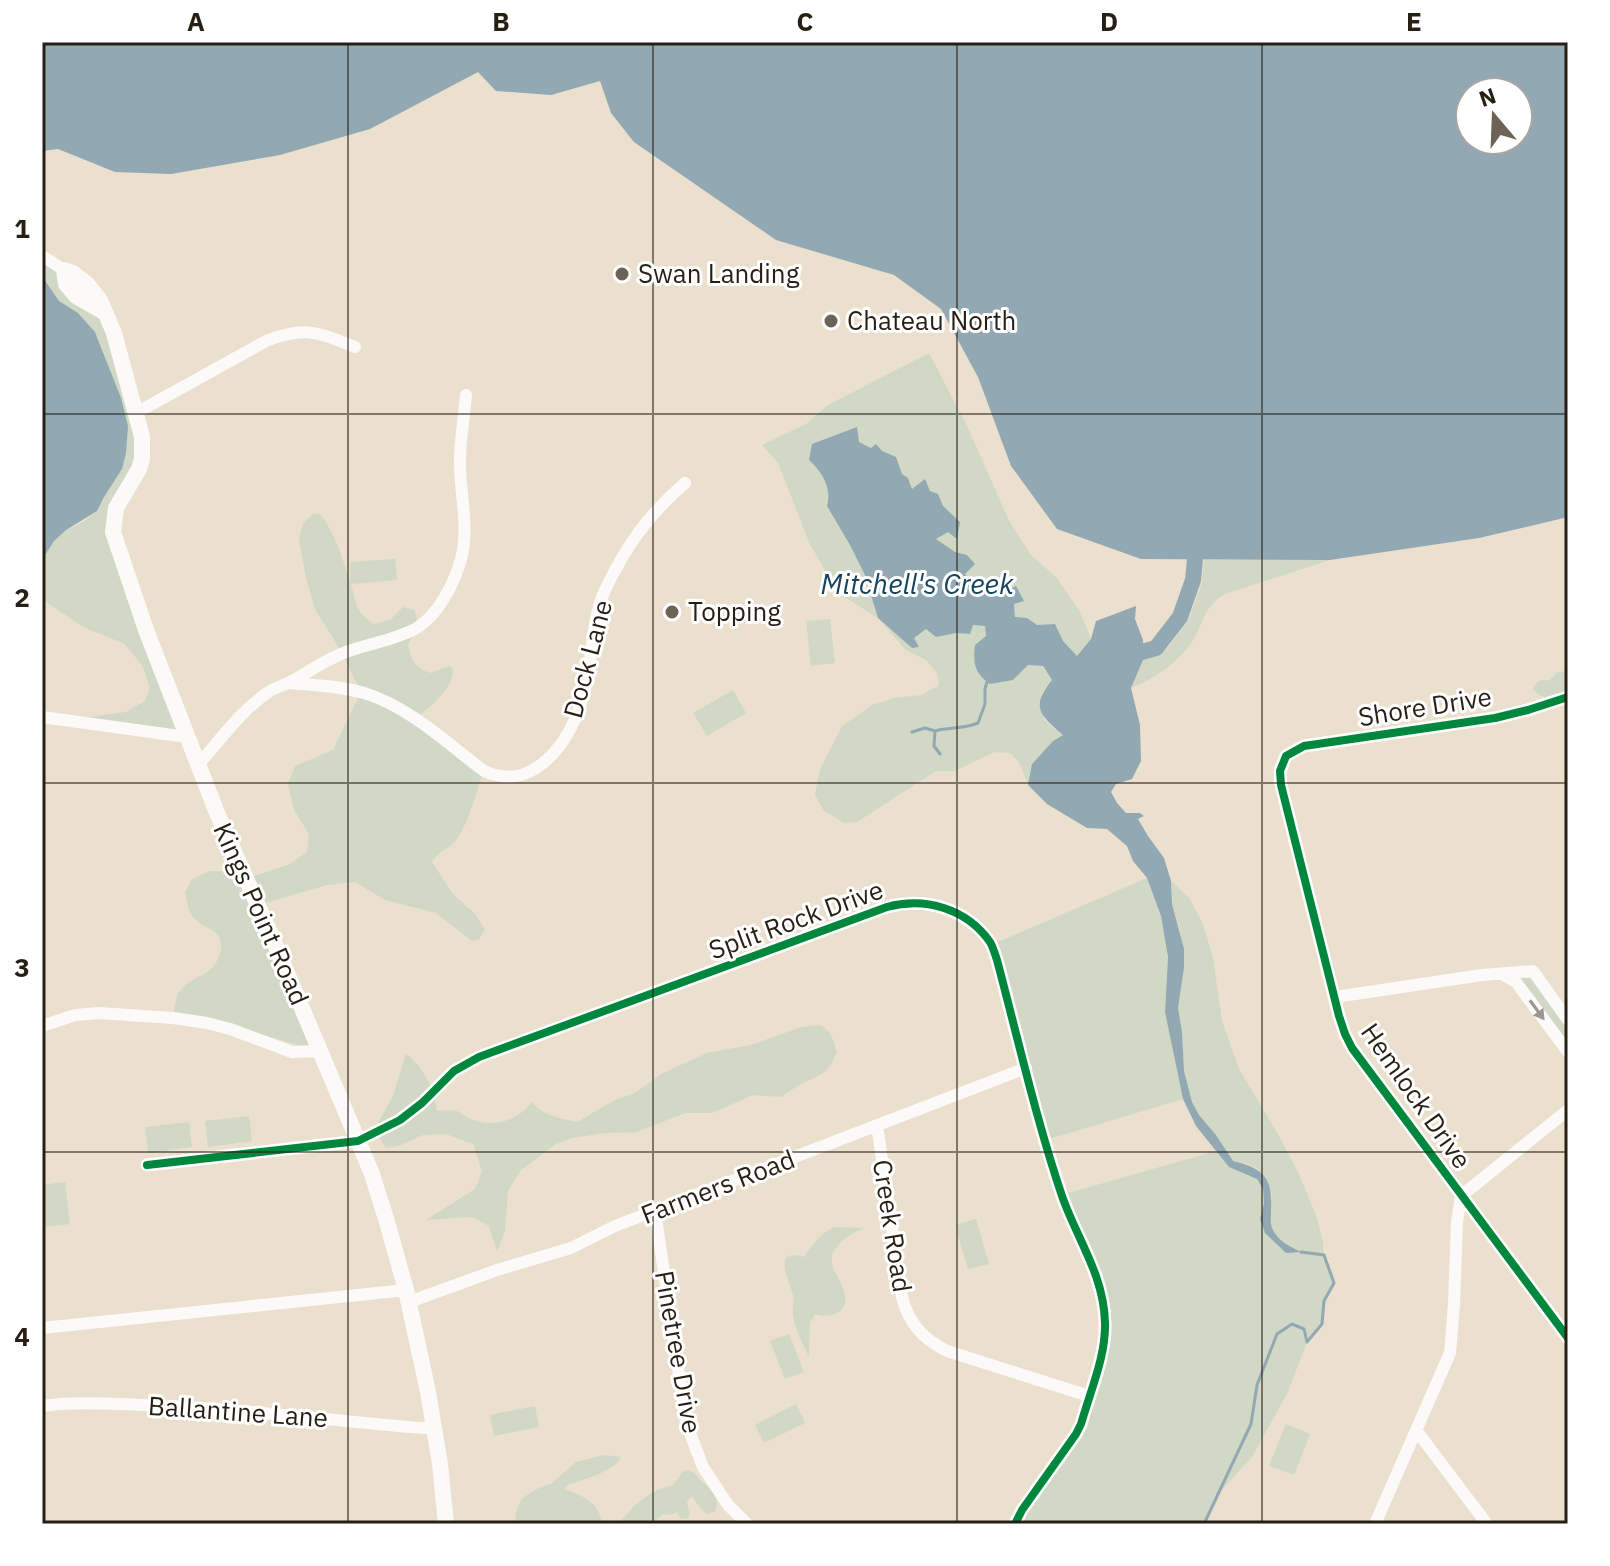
<svg xmlns="http://www.w3.org/2000/svg" width="1610" height="1566" font-family="'IBM Plex Sans',sans-serif">
	<style>
		.green { fill: #d1d8c5 }
		.water { fill: #92a8b3; fill-rule: evenodd }
		.lines { fill: none; stroke-linecap: round; stroke-linejoin: round }
		.stream { stroke: #92a8b3; stroke-width: 3 }
		.river { stroke: #92a8b3; stroke-width: 16 }
		.minor { stroke: #fcfaf8; stroke-width: 12 }
		.major { stroke: #fcfaf8; stroke-width: 16 }
		.cycleway-casing { stroke: #fff; stroke-width: 13 }
		.cycleway { stroke: #00873e; stroke-width: 8 }
		.oneway { fill: #9c9791 }
		.grid { fill: none; stroke: #271f14; stroke-width: 2; stroke-opacity: 0.55 }
		.poi-dot { fill: #6c6255; stroke: #fff; stroke-width: 3 }
		.labels { text-anchor: middle; stroke-width: 6; stroke-linejoin: round; paint-order: stroke }
		.poi-label { font-size: 26px; fill: #271f14; stroke: #fff; text-anchor: start }
		.street-label { font-size: 26px; fill: #271f14; stroke: #fff }
		.water-label { font-size: 28px; font-style: italic; fill: #15455e; stroke: #fff }
		.neatline { fill: none; stroke: #271f14; stroke-width: 3 }
		.grid-label { font-size: 26px; text-anchor: middle; font-weight: bold; fill: #271f14 }
	</style>
	<rect width="100%" height="100%" fill="#ebdfce"/>
	<path class="green" d="M42,256l58,44 42,137 -29,86 74,214 -118,-17 57,-8 19,-11 5,-13 -7,-21 -18,-23 -42,-17 -41,-28v-39l12,-19 12,-11 17,-8 14,-11 7,-14 18,-28 -11,-94 -8,-25 -8,-18 -17,-19 -19,-12 -17,-25z
		M929,353l40,77 40,91 22,34 25,22 23,33 12,29 -14,17 -14,-15 -8,-17 -18,1 -10,-7 -12,-1 -1,-13 -8,-14 -10,6 -6,-12 -5,41 1,11 27,44 15,-15 14,1 10,14 -11,13 3,27 19,15 -10,6 -21,23 -4,21 -9,-23 -9,-9 -15,-1 -41,19h-18l-79,51 -13,1 -20,-12 -9,-16 5,-26 22,-43 30,-21 22,-7 27,-3 17,-9 1,-7 -3,-7 -10,-12 -20,-10 -28,-32 -41,-26 -28,-50 -31,-79 -16,-18 44,-21 22,-19z
		M313,514h7c16,20 22,44 30,67v-19l45,-3 2,21 -46,4c5,19 5,29 23,40l16,-4 13,-13 11,3c7,14 1,22 -6,35 4,16 6,22 22,28l19,-7 4,3c1,19 -22,36 -35,48l67,49c-7,20 -16,58 -29,74 -7,10 -16,9 -24,22l20,31 24,22 9,15 -6,9 -7,2 -36,-28 -51,-13 -30,-18 -28,3 -69,20 -12,-26 44,-15 17,-12 2,-18 -15,-24 -6,-26 7,-18 38,-16 28,-58 -20,-41 -26,-42 -9,-31 -7,-39 4,-16z
		M1204,560h126l-105,34c-19,12 -19,20 -28,39 -12,25 -40,45 -66,55l12,-28 23,-10 23,-31 13,-37z
		M830,619l5,44 -24,3 -5,-45z
		M1568,671v39c-13,-16 -25,-7 -35,-21 3,-7 8,-11 16,-8l9,-9z
		M733,690l13,23 -39,23 -14,-23z
		M210,871h15l18,11 68,166 -137,-36c3,-28 12,-27 33,-40 11,-7 20,-27 10,-38 -6,-6 -15,-8 -21,-14 -8,-7 -9,-19 -11,-28l7,-13z
		M1147,878l14,38 7,41 -3,55 18,87 -134,40 -58,-194z
		M1171,881l18,17 14,26 10,34 9,63 17,48 40,67 19,36 18,43 7,27 1,13 10,28 -10,18 -2,23 -15,18 -19,50 -36,65 -34,37 -14,30h-189l61,-90 30,-109 -41,-131 151,-43 13,16 28,12 6,10 1,14 -4,16 26,34 14,-2 -14,-7 -10,-9 -6,-11 2,-29 -13,-25 -11,-6 -15,-3 -17,-26 -17,-20 -7,-13 -8,-31 -2,-39 -4,-24 6,-40 -4,-37 -8,-27z
		M1533,971l35,49v32l-66,-78z
		M819,1025c13,5 14,15 18,27l-6,13 -9,9 -23,11 -18,12 -28,-2 -41,18h-27l-48,19 -31,1 -34,5 -16,6 -35,26 -13,21 -3,40 -8,20 -8,-25 -17,-9 -46,3 49,-31 7,-18 -9,-27 -27,-10 -23,1 -24,11 -13,2 -6,-9 -2,-16 15,-27 13,-42c19,15 27,33 31,57 6,0 14,-2 20,0 4,2 7,5 11,7 25,10 47,5 64,-16 11,14 28,16 45,20l38,-22 20,-7 28,-20 44,-20 44,-8 51,-18z
		M249,1116l3,25 -44,6 -3,-26z
		M189,1122l3,25 -44,6 -3,-26z
		M65,1182l5,42 -24,3 -4,-42z
		M976,1219l13,45 -21,5 -13,-44z
		M834,1227l31,1c-15,5 -39,20 -32,39 4,10 11,19 12,29 3,18 -17,23 -30,18l-5,9 -1,34c-6,-13 -14,-28 -16,-42 -1,-7 2,-13 0,-20 -4,-15 -22,-48 11,-38 8,-13 17,-23 30,-30z
		M789,1334l15,38 -19,7 -15,-38z
		M796,1404l9,19 -41,20 -9,-18z
		M535,1406l4,21 -45,9 -4,-21z
		M1286,1424l24,10 -16,41 -25,-9z
		M604,1455l17,2c-7,15 -37,22 -53,28l-4,4c18,6 36,14 38,35h-84l-3,-9 7,-17 15,-9 15,-6 24,-21z
		M688,1470l7,3c9,16 27,15 20,39l-8,2 -8,-7 -7,-11 -5,6c0,7 6,12 0,17l-7,-1 -3,-5 -9,2 -5,-1 -12,10h-33l18,-20 17,-12 21,-8 9,-13z"/>
	<path class="water" d="M42,42h1526v475l-89,21 -149,22 -189,-1 -84,-30 -46,-63 -33,-89 -37,-68 -47,-34 -118,-35 -142,-98 -23,-29 -11,-32 -49,14 -55,-4 -18,-19 -108,57 -90,26 -109,19 -56,-2 -57,-23 -16,2zM1470,92h48v48h-48z
		M42,276l17,25 19,12 17,19 26,66 7,28 -2,27 -4,16 -18,28 -7,14 -31,19 -12,11 -12,19z
		M857,427l2,15 12,6 5,-4 6,7 14,6 6,17 6,4 4,11 13,-10 5,12 8,3 5,12 17,16 -3,17 -9,-7 -12,7 19,13 12,3 8,9 -10,10 4,6 20,2 8,14 19,-10 8,15 -10,3 1,13 12,1 10,7 18,-1 8,17 14,15 14,-17 5,-18 40,-15 -1,13 8,21v20l-12,28 9,37 1,36 -9,18 -16,5 -5,8 6,11 9,10h14l4,3 -6,3 10,17 16,22 7,23 1,23 12,45v19l-6,40 4,24 2,39 8,31 7,13 17,20 17,26c30,7 40,17 38,48 0,7 -1,13 1,19 6,13 17,18 29,24l-15,1 -21,-20 -5,-14 4,-16 -1,-14 -6,-10 -28,-12 -33,-41 -13,-27 -18,-87 3,-55 -7,-41 -14,-38 -14,-17 -6,-15 -20,-17 -20,-1 -40,-24 -19,-19 4,-21 21,-23 10,-6c-23,-20 -33,-28 -11,-55l-9,-14 -15,-1 -15,15 -23,4c-16,-12 -17,-20 -15,-39l11,-9 -1,-10 -12,-1 -3,9 -14,-1 -20,4 -10,-8 -12,9 5,9 -7,1 -34,-30 -13,-43 -15,-30 -23,-39c5,-19 -5,-34 -18,-46l3,-16z"/>
	<g class="lines">
		<path class="stream" d="M912,732l13,-4 10,3
			M940,754l-6,-8 1,-15c16,-4 29,-2 43,-8l7,-19v-15l2,-7
			M1204,1524l47,-100 6,-39 20,-51 15,-10 12,5 3,13 15,-18 2,-23 10,-18 -10,-28 -23,-3"/>
		<path class="river" d="M1124,657l32,-9 24,-31 13,-37 2,-21"/>
		<path class="minor" d="M42,256l22,14
			M136,413l130,-72c39,-15 52,-9 89,6
			M290,683c24,2 50,3 74,10 44,13 84,51 120,78 19,8 35,8 52,-3 29,-18 45,-56 51,-88 6,-31 5,-61 18,-90 21,-44 43,-75 80,-107
			M1568,697l-40,13 -33,8 -191,28 -18,10 -6,15 1,14 58,231 6,18 7,14 216,290
			M42,717l145,20
			M198,765c22,-25 44,-56 72,-74 7,-4 15,-6 22,-10 18,-10 35,-22 54,-29 22,-8 48,-12 69,-23 23,-13 39,-45 46,-70 8,-29 0,-61 -1,-91 -1,-24 4,-48 6,-73
			M1502,974l14,8 52,70
			M1335,997l147,-22 51,-4 35,49
			M42,1026l33,-11 24,-2 74,5 34,5 23,6 62,23 28,-1
			M877,1125l25,172c7,27 21,42 45,54l142,45
			M147,1165l211,-24 42,-21 22,-17 32,-32 25,-14 408,-150c38,-10 79,1 103,35 3,5 5,12 7,18 21,79 39,159 65,236 15,43 42,79 43,127 1,33 -15,69 -24,101l-5,10 -54,76 -7,14
			M655,1211l31,212 17,44 25,38 19,19
			M409,1302l88,-32 74,-22 44,-22 411,-158
			M42,1328l364,-38
			M42,1406c34,-5 70,-2 104,-1 97,3 192,17 289,24
			M1416,1430l71,94
			M1375,1524l75,-171 4,-49 3,-82 4,-26 107,-86"/>
		<path class="major" d="M64,270l9,3 14,11 13,16 14,33 28,104v22l-3,10 -23,39 -3,24 33,98 71,183 54,122 101,239 15,48 19,68 22,102 12,72 6,60
			M64,270l2,14 10,12 28,16"/>
		<defs>
			<path id="cycleway" d="M1568,697l-40,13 -33,8 -191,28 -18,10 -6,15 1,14 58,231 6,18 7,14 216,290
				M147,1165l211,-24 42,-21 22,-17 32,-32 25,-14 408,-150c38,-10 79,1 103,35 3,5 5,12 7,18 21,79 39,159 65,236 15,43 42,79 43,127 1,33 -15,69 -24,101l-5,10 -54,76 -7,14"/>
		</defs>
		<use href="#cycleway" class="cycleway-casing"/>
		<use href="#cycleway" class="cycleway"/>
	</g>
	<defs><path id="oneway-solid" d="M-6-.8H1V-3.2L6.5 0L1 3.2V.8H-6Z" transform="scale(2)"/></defs>
	<use class="oneway" href="#oneway-solid" transform="translate(1537 1010) rotate(54)"/>
	<path class="grid" d="M348,42v1482M653,42v1482M957,42v1482M1262,42v1482M42,414h1526M42,783h1526M42,1152h1526"/>
	<g class="poi-dot">
		<circle cx="622" cy="274" r="8"/>
		<circle cx="831" cy="321" r="8"/>
		<circle cx="672" cy="612" r="8"/>
	</g>
	<g class="labels">
		<g class="poi-label">
			<text x="638" y="283">Swan Landing</text>
			<text x="847" y="330">Chateau North</text>
			<text x="688" y="621">Topping</text>
		</g>
		<g class="street-label">
			<text transform="translate(588 659) rotate(-75)" y="9">Dock Lane</text>
			<text transform="translate(1425 707) rotate(-9)" y="9">Shore Drive</text>
			<text transform="translate(261 914) rotate(66)" y="9">Kings Point Road</text>
			<text transform="translate(796 920) rotate(-20)" y="9">Split Rock Drive</text>
			<text transform="translate(1416 1096) rotate(55)" y="9">Hemlock Drive</text>
			<text transform="translate(718 1187) rotate(-21)" y="9">Farmers Road</text>
			<text transform="translate(892 1226) rotate(81)" y="9">Creek Road</text>
			<text transform="translate(678 1352) rotate(80)" y="9">Pinetree Drive</text>
			<text transform="translate(238 1412) rotate(4)" y="9">Ballantine Lane</text>
		</g>
		<g class="water-label">
			<text x="917" y="594">Mitchell's Creek</text>
		</g>
	</g>
	<rect width="1610" height="1566" fill="none" stroke="#ffffff" stroke-width="88"/>
	<g transform="translate(1494 116) rotate(341)"><circle r="38" fill="#ffffff" stroke="#a9a5a1" stroke-width="2"/>
	<path d="M0-6L14 30L0 20L-14 30Z" fill="#6c6255"/>
	<text y="-12" font-size="22" font-weight="bold" text-anchor="middle" fill="#271f14">N</text>
	</g>
	<rect x="44" y="44" width="1522" height="1478" class="neatline"/>
	<g class="grid-label">
		<text x="196" y="31">A</text>
		<text x="501" y="31">B</text>
		<text x="805" y="31">C</text>
		<text x="1109" y="31">D</text>
		<text x="1414" y="31">E</text>
		<text x="22" y="238">1</text>
		<text x="22" y="607">2</text>
		<text x="22" y="977">3</text>
		<text x="22" y="1346">4</text>
	</g>
</svg>
